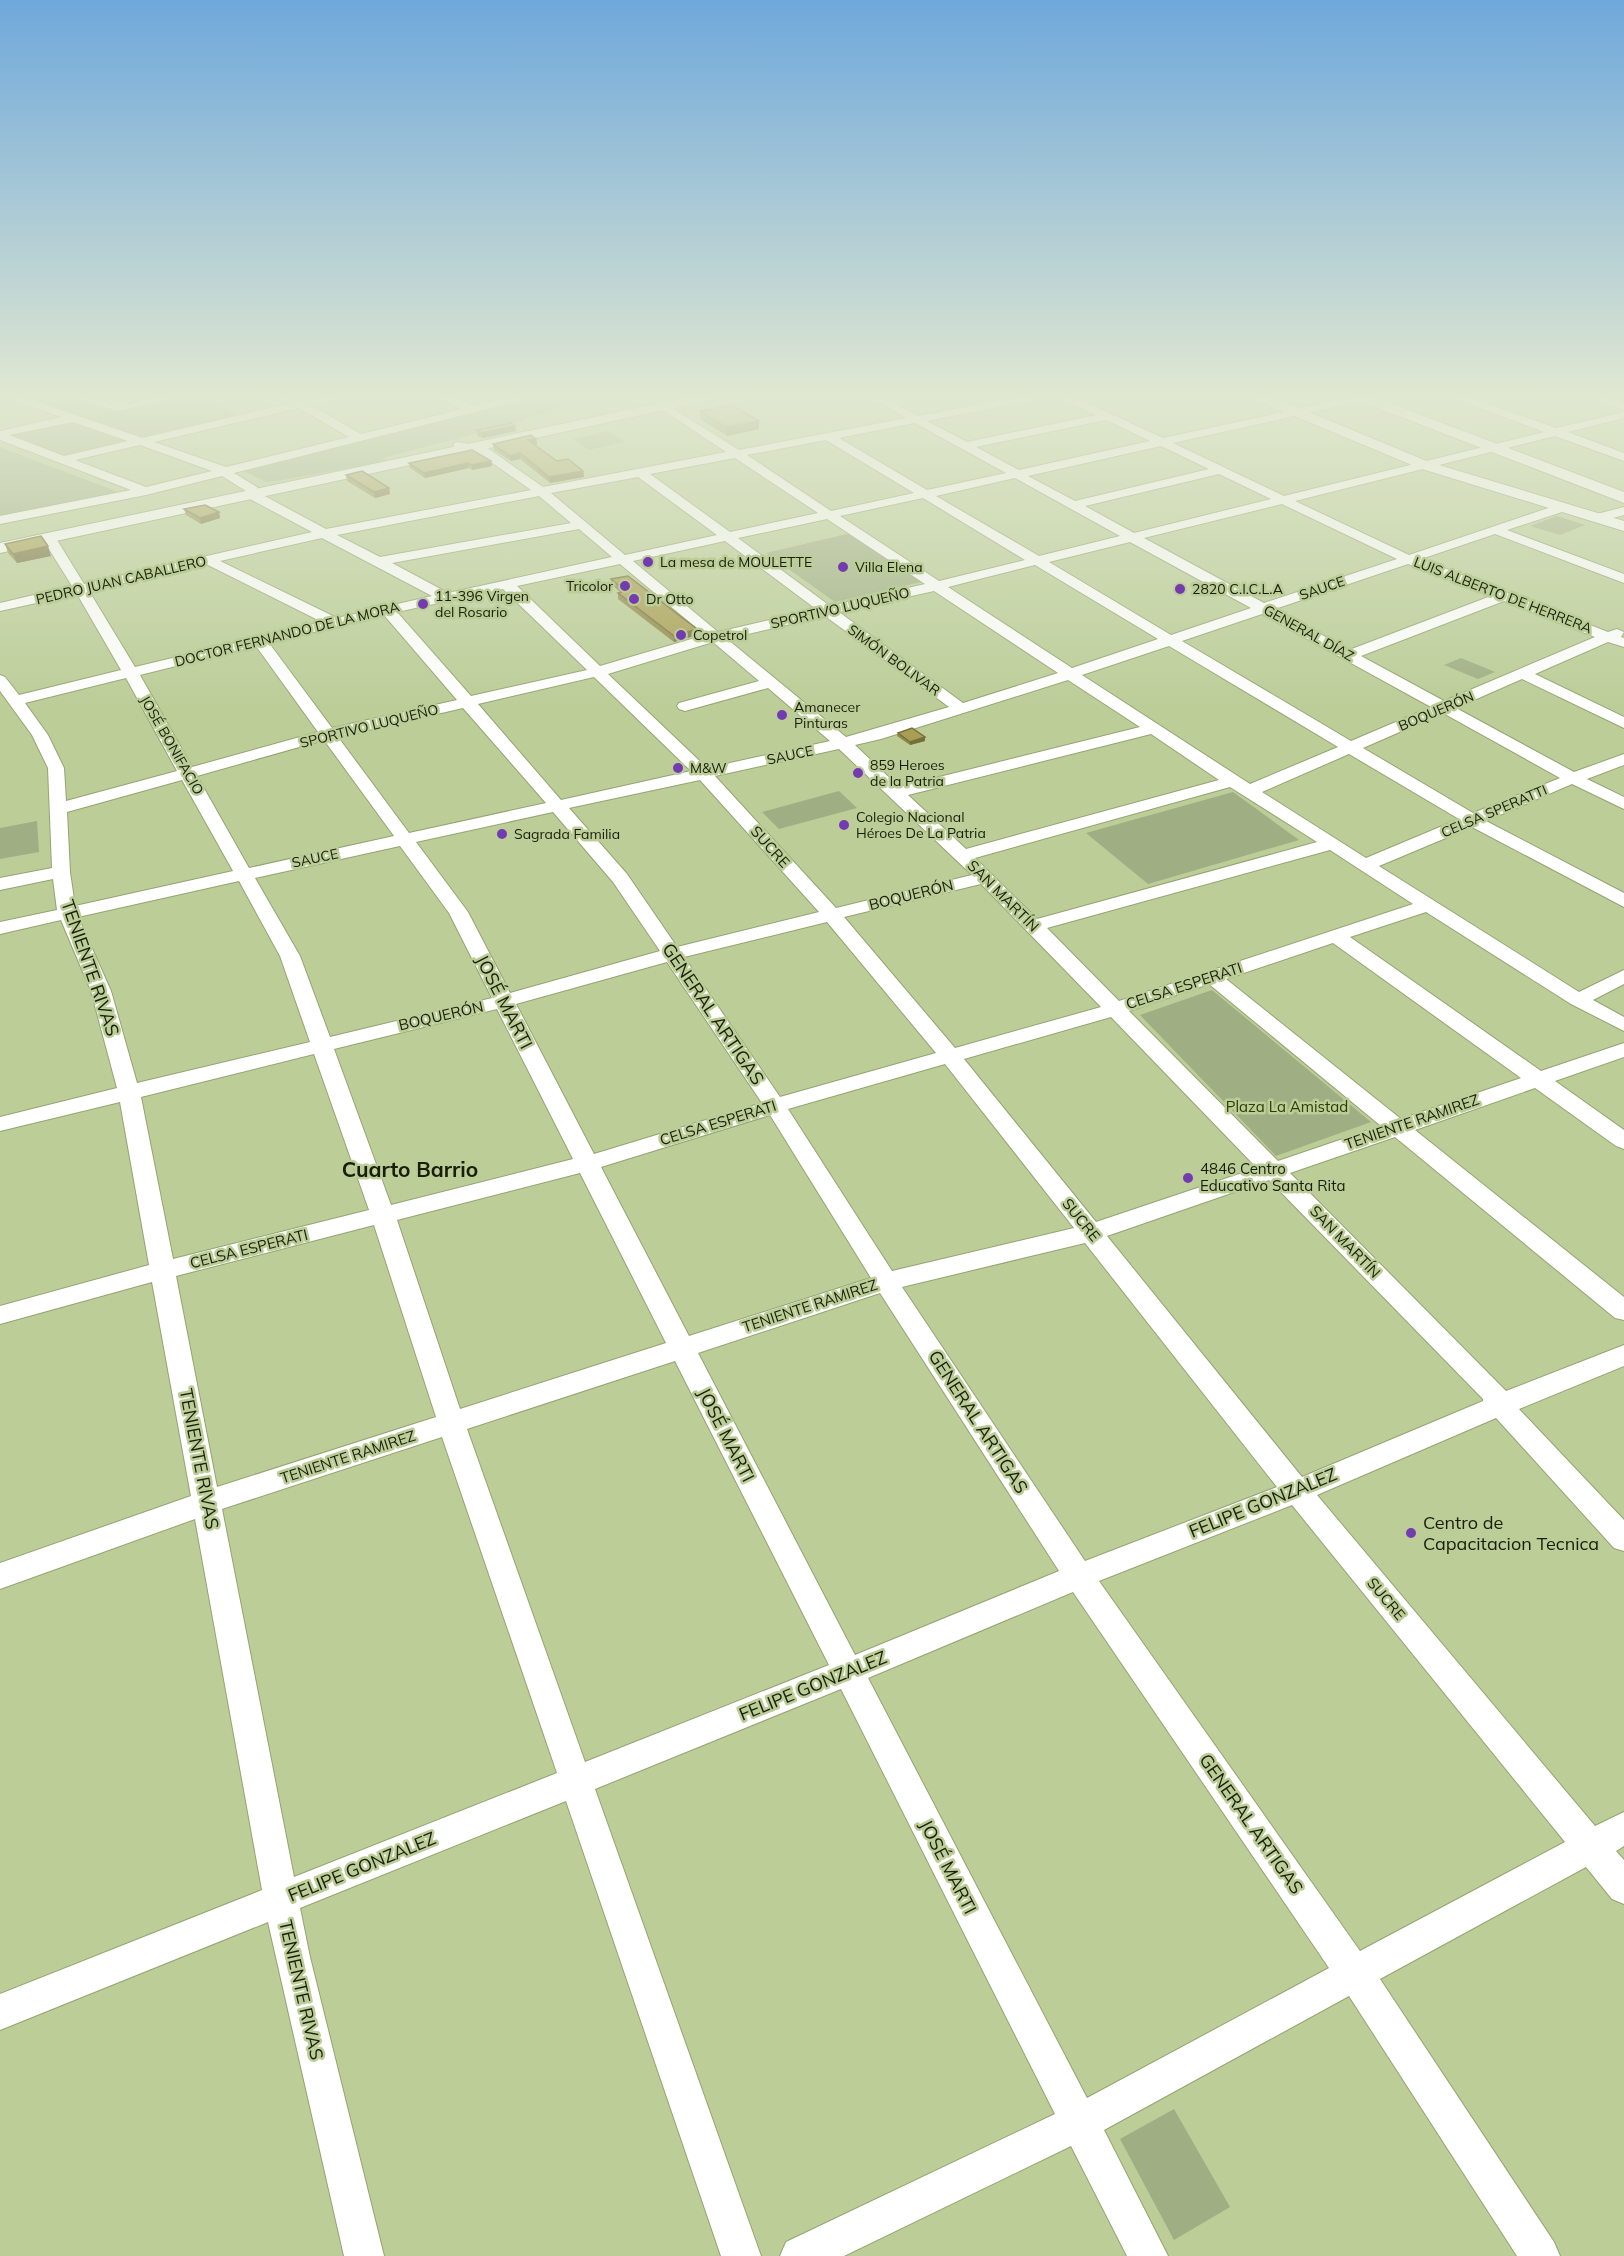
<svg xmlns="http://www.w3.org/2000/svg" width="1624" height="2256" font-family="Mulish,sans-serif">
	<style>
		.green { fill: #a0ae83 }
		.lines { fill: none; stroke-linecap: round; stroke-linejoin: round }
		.minor-casing { stroke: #94a471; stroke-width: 2 }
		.major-casing { stroke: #94a471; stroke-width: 2 }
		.minor { fill: #fff; fill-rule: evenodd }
		.major { fill: #fff; fill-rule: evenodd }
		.wall { fill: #918948 }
		.shaded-wall { fill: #766f3b }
		.building { fill: #a99f54; stroke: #766f3b; stroke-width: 1.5 }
		.poi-dot { fill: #743bb1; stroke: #bccd98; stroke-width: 2 }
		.labels { text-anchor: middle; stroke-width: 5; stroke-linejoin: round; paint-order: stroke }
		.far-poi-label { font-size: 14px; fill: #181e09; stroke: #bccd98; text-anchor: start }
		.far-street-label { font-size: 14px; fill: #181e09; stroke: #bccd98 }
		.street-label { font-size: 15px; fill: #181e09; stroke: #bccd98 }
		.park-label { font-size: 15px; fill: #2e3b04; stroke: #bccd98 }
		.poi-label { font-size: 15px; fill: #181e09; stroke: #bccd98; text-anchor: start }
		.near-street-label { font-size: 18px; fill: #181e09; stroke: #bccd98 }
		.near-poi-label { font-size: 18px; fill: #181e09; stroke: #bccd98; text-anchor: start }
		.district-label { font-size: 21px; font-weight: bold; fill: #181e09; stroke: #bccd98 }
	</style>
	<rect width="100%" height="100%" fill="#bccd98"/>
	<path class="green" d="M14,393h37l60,19 86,-19 40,22 -95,23z
		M549,393h52l-99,34 -120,31 4,1 -10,4 -99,18 -11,1 -22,-11z
		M71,421l56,19 -63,16 -60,-21z
		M609,431l16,11 -36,8 -16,-11z
		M0,447l118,45 -118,24z
		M1557,516l28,9 -25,10 -30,-9z
		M851,533l70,49 -86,20 -69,-49z
		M1461,658l34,14 -17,7 -34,-14z
		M839,791l18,17 -78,21 -17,-17z
		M1233,792l66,48 -151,44 -62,-51z
		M37,821l2,31 -39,7v-31z
		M1212,990l159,132 -95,34 -136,-141z
		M1174,2109l56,98 -56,33 -54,-101z"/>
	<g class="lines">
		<defs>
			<path id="minor" d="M0,393h12l130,45 149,-35 -29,-8 -1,-2h16l25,8 36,-8h17l-1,2 -43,10 50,29 101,-25 -30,-14 -1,-2h13l30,13 54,-13h16l-1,2 -309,78 23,14 2,6 67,36 205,-39 -53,-37 -24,-4v-6l4,-1 28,5 57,40 183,-35 -66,-44v-4l4,-1 75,47 167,-32 -43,-25h12l43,23 121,-23h27l97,45 208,-45h18l-5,3 -211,47 111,53 260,-64 -99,-37 -1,-2h14l98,35 68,-16v6l-56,14 56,21v8l-69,-25 -260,65 114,54 151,-51 5,1 1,3 -1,3 -58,19 117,44v9l-129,-49 -74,25 187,73 9,-3 7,3 -3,5 3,1v9l-16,-5 -73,32 89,43v11l-102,-49 -66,29 118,64 50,-18v11l-37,14 37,18v12l-52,-25 -86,37 138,72v14l-152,-80 -93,39 200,126 45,-22v14l-31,16 31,17v14l-53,-27 -145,-92 -76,25 191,134 83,-28v14l-69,24 69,49v19l-8,-3 -81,-58 -120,42 209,167v23l-9,-2 -220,-181 -105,36 216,218 118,-46v21l-105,43 105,111v31l-10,-3 -118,-130 -179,77 278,331 29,-14v34l-8,5 8,9v44l-12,-5 -26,-32 -206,112 174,263 6,14h-43l-168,-260 -245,134 64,126h-41l-56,-110 -227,110h-64l6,-14 269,-128 -214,-425 -246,100 166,467h-40l-155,-455 -266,107 10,49 74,299h-40l-76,-334 -268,108v-36l262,-104 -67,-371 -195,70v-26l191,-67 -39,-214 -152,42v-18l149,-41 -29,-163 -120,29v-14l117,-29 -26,-97 -30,-71 -61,14v-12l57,-12 -4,-31 -53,11v-12l52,-10 -4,-100 -16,-33 -32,-44v-16l5,2 14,18 102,-25 -44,-76 -77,17v-8l72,-17 -30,-48 7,-4 5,1 30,49 228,-52 -64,-34 -2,-7 -24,-15 -76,19 -146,29v-8l131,-26 -131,-50v-9l61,-14 -61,-21zM1055,396l41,19 -129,27 -40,-21zM299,408l50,29 -123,30 -72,-25zM1106,420l44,21 -131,29 -43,-23zM73,422l55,19 -64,15 -55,-21zM915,423l91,50 -79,17 -88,-52zM826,440l88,53 -83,18 -84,-56zM140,445l72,26 -66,16 -71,-27zM1161,446l48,23 -134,32 -47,-25zM735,458l83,55 -88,19 -80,-58zM1219,474l52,25 -137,34 -49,-27zM638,477l79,58 -92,20 -74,-62zM1015,478l105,58 -81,20 -103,-60zM539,496l32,27 -191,34 -43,-22zM923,498l102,62 -86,21 -99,-65zM1282,504l115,55 -133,44 -120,-65zM827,519l98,65 -95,22 -92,-68zM579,529l33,28 -164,36 -56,-30zM322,538l110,58 -95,22 -117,-57zM725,541l91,68 -98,23 -85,-71zM1130,542l121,66 -80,27 -122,-73zM206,564l116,58 -187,45 -46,-76zM620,564l85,71 -105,31 -83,-80zM1408,564l83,32 -142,54 -74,-41zM1035,565l123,74 -86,29 -124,-81zM503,589l84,81 -116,26 -74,-84zM934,591l124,82 -95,30 -124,-91zM1504,601l91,36 -151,64 -83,-45zM1262,614l169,93 -80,34 -169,-100zM384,615l73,85 -125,28 -63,-85zM825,616l124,91 -103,30 -119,-98zM713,642l46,39 -80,22 -2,3 2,3 6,2 83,-23 62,53 -123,27 -99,-94zM256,646l62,86 -126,35 -52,-92zM1169,646l169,101 -88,37 -168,-109zM594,677l97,94 -130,29 -83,-96zM126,678l51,93 -111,30 -2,-33 -16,-33 -23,-32zM1068,680l72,47 -241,60 -44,-42 26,-6zM463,708l83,95 -137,30 -71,-96zM1443,713l117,65 -87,35 -110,-65zM1151,734l68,46 -253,69 -58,-54zM324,740l70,96 -145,32 -52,-92zM839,749l133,126 -136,33 -121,-132zM1349,754l110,65 -93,39 -104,-66zM182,780l51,91 -158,35 -5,-34 -3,-60zM700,780l119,132 -142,35 -50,-73 -58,-66zM1230,787l87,55 -280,77 -62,-61zM553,812l60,70 47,69 -150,42 -42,-81 -52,-70zM400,846l49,67 43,85 -162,39 -30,-81 -45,-78zM1330,850l83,54 -294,97 -72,-73zM239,881l41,75 30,86 -173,41 -26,-92 -33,-74zM981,884l2,2 118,121 -146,41 -111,-131zM827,922l109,131 -156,44 -96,-140zM1333,943l188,135 -120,41 -175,-140zM667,962l95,141 -168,51 -78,-150zM1209,984l172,142 -103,35 -149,-150zM497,1009l76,150 -182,46 -57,-156zM1111,1017l146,151 -161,54 -132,-163zM314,1054l55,156 -196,49 -32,-162zM945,1064l129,164 -182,43 -104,-162zM770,1115l101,163 -182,58 -88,-169zM580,1173l86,170 -206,66 -63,-189zM1269,1180l214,219v2l-181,76 -195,-241zM374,1225l62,192 -219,70 -41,-211zM1085,1243l192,244 -192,74 -183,-274zM880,1293l179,278 -204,84 -157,-302zM675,1361l154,304 -244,97 -118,-333zM442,1437l115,336 -263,104 -72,-368zM1292,1505l273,337 -205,109 -261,-370zM1073,1592l256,376 -242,130 -219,-420z
				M59,393c21,-2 39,11 60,11 24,1 47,-14 74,-11l-5,3 -70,15z
				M1578,393h14l32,10v7z
				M1624,507v8l-26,7 -6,-4 1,-3z"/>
			<path id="major" d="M708,393h25l-7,4 -726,156v-10z
				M1245,393h18l166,69 195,59v10l-205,-63 -172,-72z
				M1345,393h18l261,99v11l-277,-107z"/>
		</defs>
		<use href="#minor" class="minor-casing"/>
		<use href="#major" class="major-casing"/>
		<use href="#minor" class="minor"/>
		<use href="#major" class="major"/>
	</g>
	<path class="wall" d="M700,411l59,10v8l-32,7 -27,-17z
		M515,426l1,5 -33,7 -6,-2 -1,-6z
		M536,439l1,6h-2l22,16 26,10 1,6 -34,6 -30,-24 -9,2 -17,-11 -1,-6z
		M491,461l1,5 -20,4 -3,-2 -44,10 -15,-10 -1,-5z
		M346,475l43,13 1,6 -15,4 -28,-17z
		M184,509l35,3 1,6 -19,6 -15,-9z
		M5,544l46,12 -34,7 -9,-10z
		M611,579l86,56 -23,7 -56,-43v-6l2,-1 -8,-7z
		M898,733l27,4v4l-15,4 -13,-9z"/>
	<path class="shaded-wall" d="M759,421v8l-32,7 -1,-9z
		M515,426l1,5 -33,7 -1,-5z
		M536,439l1,6 -8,1 -1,-6z
		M520,453v6l-9,2 -1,-5z
		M491,461l1,5 -20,4v-5z
		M468,463l1,5 -44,10 -1,-5z
		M583,471l1,6 -34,6 -1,-6z
		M389,488l1,6 -15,4 -1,-6z
		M219,512l1,6 -19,6 -1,-6z
		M48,546l3,10 -34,7 -4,-9z
		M697,629v6l-23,7v-6z
		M925,737v4l-15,4v-3z"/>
	<path class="building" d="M732,405l27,16 -33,6 -26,-16z
		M511,423l4,3 -33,7 -6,-3z
		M531,435l5,4 -8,1 29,21 11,-2 15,12 -34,6 -29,-24 -10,3 -17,-12z
		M472,450l19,11 -19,4 -4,-2 -44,10 -15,-10z
		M362,471l27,17 -15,4 -28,-17z
		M205,505l14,7 -19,6 -16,-9z
		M41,536l7,10 -35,8 -8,-10z
		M628,576l69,53 -23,7 -56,-43 7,-2 -14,-12z
		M912,728l13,9 -15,5 -12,-9z"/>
	<linearGradient id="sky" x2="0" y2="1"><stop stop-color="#6ea8db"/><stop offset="0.56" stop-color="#e1e8d1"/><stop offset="1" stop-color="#e1e8d1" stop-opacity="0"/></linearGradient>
	<rect width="1624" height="708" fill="url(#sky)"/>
	<g class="poi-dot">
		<circle cx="648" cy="562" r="6"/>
		<circle cx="843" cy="567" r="6"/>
		<circle cx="625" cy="586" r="6"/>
		<circle cx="1180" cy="589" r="6"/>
		<circle cx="634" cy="599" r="6"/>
		<circle cx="423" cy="604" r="6"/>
		<circle cx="681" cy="635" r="6"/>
		<circle cx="782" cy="715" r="6"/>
		<circle cx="678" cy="768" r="6"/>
		<circle cx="858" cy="773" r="6"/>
		<circle cx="844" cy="825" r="6"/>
		<circle cx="502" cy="834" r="6"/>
		<circle cx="1188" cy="1178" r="6"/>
		<circle cx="1411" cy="1533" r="6"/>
	</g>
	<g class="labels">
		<g class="far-poi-label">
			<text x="660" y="567">La mesa de MOULETTE</text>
			<text x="855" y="572">Villa Elena</text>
			<text x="613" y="591" text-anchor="end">Tricolor</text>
			<text x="1192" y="594">2820 C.I.C.L.A</text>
			<text x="435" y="601">11-396 Virgen<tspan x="435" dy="16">del Rosario</tspan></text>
			<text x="646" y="604">Dr Otto</text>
			<text x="693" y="640">Copetrol</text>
			<text x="794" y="712">Amanecer<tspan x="794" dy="16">Pinturas</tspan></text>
			<text x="870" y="770">859 Heroes<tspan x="870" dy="16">de la Patria</tspan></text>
			<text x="690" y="773">M&amp;W</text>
			<text x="856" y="822">Colegio Nacional<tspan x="856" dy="16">Héroes De La Patria</tspan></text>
			<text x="514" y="839">Sagrada Familia</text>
		</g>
		<g class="far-street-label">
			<text transform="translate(121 580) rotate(-13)" y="5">PEDRO JUAN CABALLERO</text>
			<text transform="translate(1322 588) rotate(-19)" y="5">SAUCE</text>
			<text transform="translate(1503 595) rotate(21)" y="5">LUIS ALBERTO DE HERRERA</text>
			<text transform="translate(840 608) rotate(-13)" y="5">SPORTIVO LUQUEÑO</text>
			<text transform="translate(1309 633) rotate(29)" y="5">GENERAL DÍAZ</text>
			<text transform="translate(287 634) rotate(-14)" y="5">DOCTOR FERNANDO DE LA MORA</text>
			<text transform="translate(894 660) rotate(36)" y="5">SIMÓN BOLIVAR</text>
			<text transform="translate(1436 711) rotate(-23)" y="5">BOQUERÓN</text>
			<text transform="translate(369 726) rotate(-14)" y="5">SPORTIVO LUQUEÑO</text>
			<text transform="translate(172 745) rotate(60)" y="5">JOSÉ BONIFACIO</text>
			<text transform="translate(790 755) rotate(-12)" y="5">SAUCE</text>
			<text transform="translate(1494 811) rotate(-23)" y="5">CELSA SPERATTI</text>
			<text transform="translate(315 858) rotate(-12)" y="5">SAUCE</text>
		</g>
		<g class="street-label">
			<text transform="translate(770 847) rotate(48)" y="5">SUCRE</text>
			<text transform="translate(911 895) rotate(-14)" y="5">BOQUERÓN</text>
			<text transform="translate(1003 896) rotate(45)" y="5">SAN MARTÍN</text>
			<text transform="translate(1184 986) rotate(-18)" y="5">CELSA ESPERATI</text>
			<text transform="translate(441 1016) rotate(-13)" y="5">BOQUERÓN</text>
			<text transform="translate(1412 1122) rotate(-19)" y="5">TENIENTE RAMIREZ</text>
			<text transform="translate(718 1123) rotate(-17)" y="5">CELSA ESPERATI</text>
			<text transform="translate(1081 1220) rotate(51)" y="5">SUCRE</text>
			<text transform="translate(1345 1242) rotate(46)" y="5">SAN MARTÍN</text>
			<text transform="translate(249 1249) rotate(-14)" y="5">CELSA ESPERATI</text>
			<text transform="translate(810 1306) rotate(-18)" y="5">TENIENTE RAMIREZ</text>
			<text transform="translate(348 1457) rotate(-18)" y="5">TENIENTE RAMIREZ</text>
			<text transform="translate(1386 1599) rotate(50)" y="5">SUCRE</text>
		</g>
		<g class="park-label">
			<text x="1287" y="1112">Plaza La Amistad</text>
		</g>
		<g class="poi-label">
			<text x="1200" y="1174">4846 Centro<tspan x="1200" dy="17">Educativo Santa Rita</tspan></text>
		</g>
		<g class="near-street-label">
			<text transform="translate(90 968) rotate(71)" y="6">TENIENTE RIVAS</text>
			<text transform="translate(504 1002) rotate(63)" y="6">JOSÉ MARTI</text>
			<text transform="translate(713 1014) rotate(56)" y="6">GENERAL ARTIGAS</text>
			<text transform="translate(978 1422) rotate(57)" y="6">GENERAL ARTIGAS</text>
			<text transform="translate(726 1435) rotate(63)" y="6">JOSÉ MARTI</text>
			<text transform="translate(199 1459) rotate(79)" y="6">TENIENTE RIVAS</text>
			<text transform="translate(1263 1503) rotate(-22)" y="6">FELIPE GONZALEZ</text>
			<text transform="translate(813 1686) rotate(-22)" y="6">FELIPE GONZALEZ</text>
			<text transform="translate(1251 1824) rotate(55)" y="6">GENERAL ARTIGAS</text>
			<text transform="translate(362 1867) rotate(-22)" y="6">FELIPE GONZALEZ</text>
			<text transform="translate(948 1867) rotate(63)" y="6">JOSÉ MARTI</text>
			<text transform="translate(301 1990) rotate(77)" y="6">TENIENTE RIVAS</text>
		</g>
		<g class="near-poi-label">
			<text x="1423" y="1529">Centro de<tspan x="1423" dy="21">Capacitacion Tecnica</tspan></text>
		</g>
		<g class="district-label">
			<text x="410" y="1177">Cuarto Barrio</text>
		</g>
	</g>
</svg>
